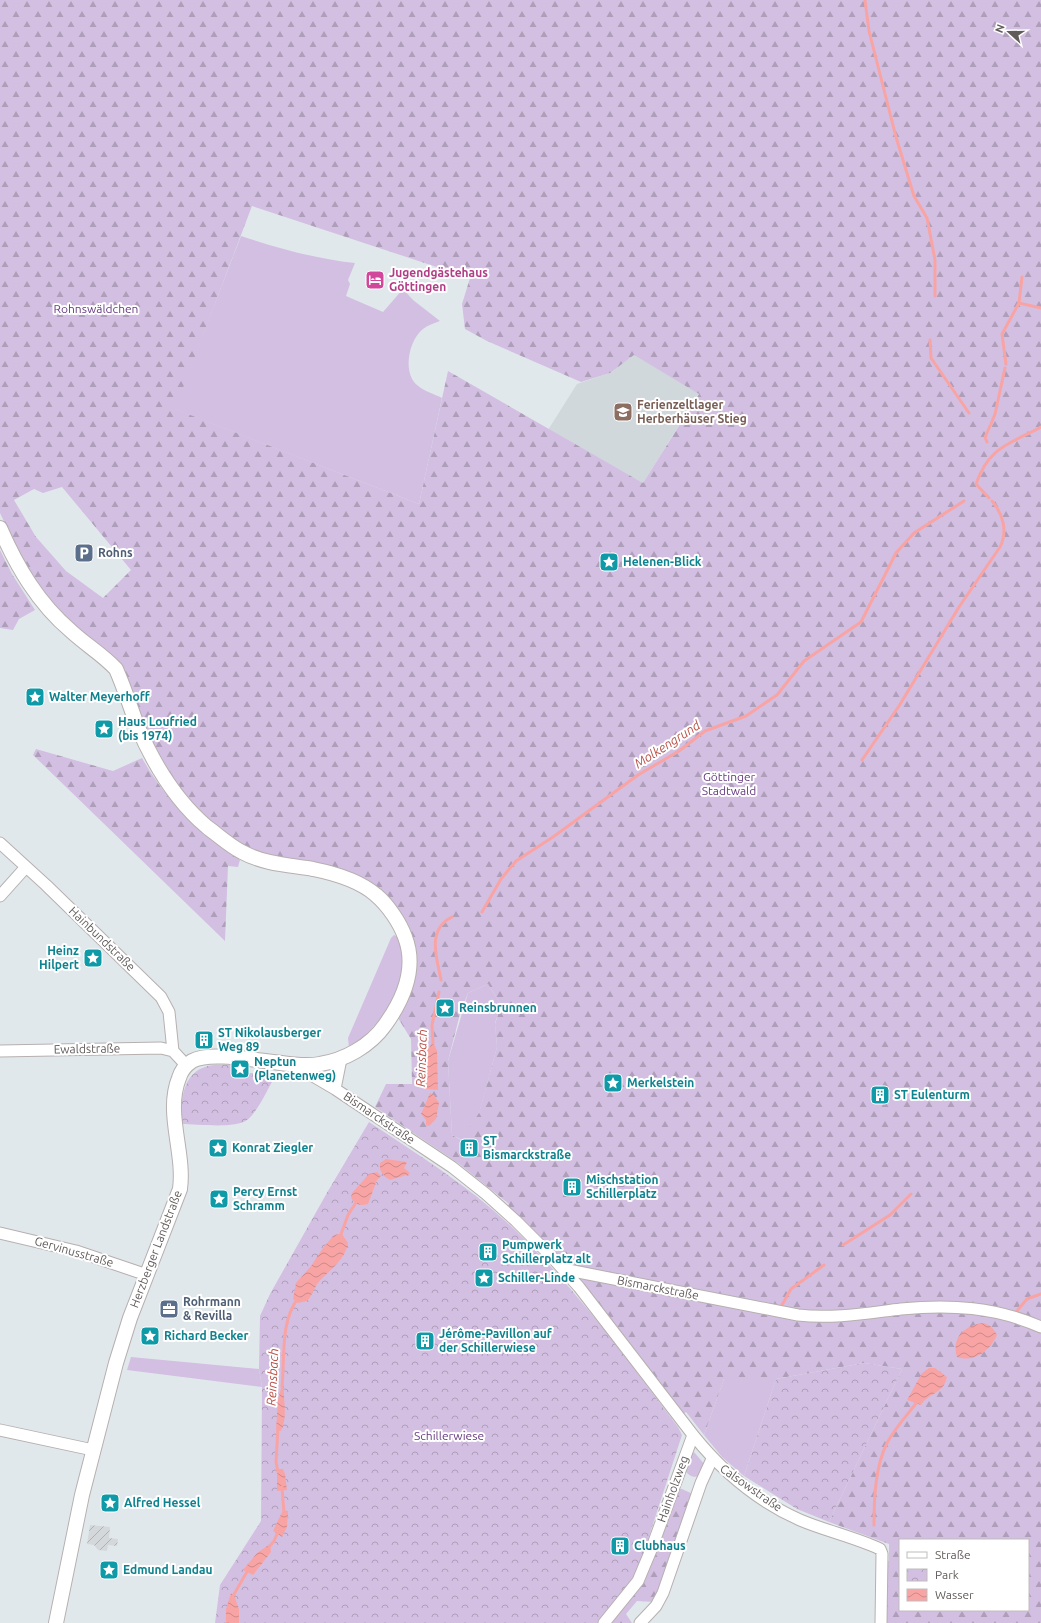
<svg xmlns="http://www.w3.org/2000/svg" width="1041" height="1623" font-family="Ubuntu,sans-serif">
	<style>
		.industrial { fill: url(#industrial-furrows) }
		.education { fill: #d0d8dc }
		.green { fill: #d3bfe2 }
		.forest { fill: url(#forest-firs); fill-rule: evenodd }
		.park { fill: url(#park-crowns) }
		.water { fill: url(#water-waves) }
		.lines { fill: none; stroke-linecap: round; stroke-linejoin: round }
		.stream { stroke: #f9a4a4; stroke-width: 3 }
		.minor-casing { stroke: #b6b0af; stroke-width: 13 }
		.tertiary-casing { stroke: #b6b0af; stroke-width: 16 }
		.minor { stroke: #fff; stroke-width: 11 }
		.tertiary { stroke: #fff; stroke-width: 14 }
		.labels { text-anchor: middle; stroke-width: 4; stroke-linejoin: round; paint-order: stroke }
		.hotel-label { font-size: 12px; font-weight: bold; fill: #b23c85; stroke: #fff; text-anchor: start }
		.park-label { font-size: 12px; fill: #653a80; stroke: #fff }
		.education-label { font-size: 12px; font-weight: bold; fill: #785e54; stroke: #fff; text-anchor: start }
		.service-label { font-size: 12px; font-weight: bold; fill: #4e5e75; stroke: #fff; text-anchor: start }
		.culture-label { font-size: 12px; font-weight: bold; fill: #0d838f; stroke: #fff; text-anchor: start }
		.street-label { font-size: 12px; fill: #615b5a; stroke: #fff }
		.water-label { font-size: 13px; font-style: italic; fill: #ba5149; stroke: #fff }
	</style>
	<defs>
		<pattern id="industrial-furrows" width="10" height="10" patternUnits="userSpaceOnUse"><rect width="10" height="10" fill="#d4d8da"/><path d="M-1 1l2-2M0 10L10 0M9 11l2-2" fill="none" stroke="#afb2b4"/></pattern>
		<pattern id="forest-firs" width="22" height="20" patternUnits="userSpaceOnUse"><rect width="22" height="20" fill="#d3bfe2"/><path d="M5 1l3.5 6h-7zM16 11l3.5 6h-7z" fill="#af9eba"/></pattern>
		<pattern id="park-crowns" width="20" height="18" patternUnits="userSpaceOnUse"><rect width="20" height="18" fill="#d3bfe2"/><path d="M2 6a3 3 0 1 1 6 0M12 15a3 3 0 1 1 6 0" fill="none" stroke="#af9eba"/></pattern>
		<pattern id="water-waves" width="16" height="10" patternUnits="userSpaceOnUse"><rect width="16" height="10" fill="#f9a4a4"/><path d="M0 5q4-4 8 0t8 0" fill="none" stroke="#cd8989"/></pattern>
	</defs>
	<rect width="100%" height="100%" fill="#e1e8ec"/>
	<path class="industrial" d="M90,1525l20,2 -1,11 9,1 -1,7 -9,-1 -1,6 -9,-1 -4,-5 -7,-1z"/>
	<path class="education" d="M634,355l65,38 -56,90 -95,-53 29,-46 33,-11z"/>
	<path class="green" d="M241,236c37,12 75,23 114,27l-7,17 2,4 -4,12 37,16 20,-23 10,11 27,21c-5,2 -12,4 -17,8 -14,11 -21,43 -6,56 6,6 18,9 25,13l-23,106 -245,-95z
		M394,935l4,2c3,9 6,18 5,27 -3,35 -27,65 -54,84l-1,-10 43,-100z
		M488,984l13,21 -6,18 2,24 -18,67 -17,26 -10,-5 -4,-74 20,-68z
		M131,1357l128,12 3,18 -135,-17z
		M724,1379h52l-32,97 -22,-19 -18,-22z
		M694,1452l11,13 -4,10c-8,4 -11,1 -17,-5l6,-15z"/>
	<path class="forest" d="M0,0h1041v1623h-155v-63l3,1v-17l-60,-22 73,-153 -38,-6 -88,16h-52l-20,56 -18,-23 -3,2 -116,-148 -28,-30 -32,-29 2,-3 -51,-41 -83,-56 11,-23h26l-1,-45 -13,-21 15,-45 -33,-81 -109,-33 -29,-12 -32,-25 -24,-23 -33,-49 -28,-78 -74,-65 -31,-52 -20,-42zM252,206l218,72 -8,26 3,25 22,12 94,41 29,-9 24,-18 65,39 -56,89 -195,-112 -29,133 -244,-95zM62,487l69,83 -28,28 -37,-27 -30,-34 -22,-37 20,-11 9,4zM488,984l13,21 -6,19 2,23 -18,66 -18,27 -9,-5 -4,-74 12,-47 8,-21zM900,1540h128v70h-128z
		M0,550l12,24 23,36 -16,9 -6,11 -13,-2z
		M36,749l77,22 29,-13c25,44 56,74 98,102l-2,7 -10,-1 -3,75 -192,-186z
		M677,1489h5l13,6 -40,107 -18,-1 -11,13 6,9h-23l14,-14 18,-24z"/>
	<path class="park" d="M230,1065l15,1 4,7h28c-8,13 -19,39 -30,47 -12,9 -50,4 -65,4 -2,-20 0,-50 23,-57 7,-3 17,-2 25,-2z
		M369,1122c51,34 100,64 144,106 63,60 113,130 165,199l4,8 -45,138 -11,20 -28,30h-383l5,-38 41,-64 1,-134 -3,-18 1,-53 10,-22 58,-103z
		M864,1363l38,6 -73,153 -32,-13 -53,-33 32,-97z"/>
	<path class="water" d="M433,1041l4,10 1,39 -13,-1 -2,-8 1,-31 5,-2z
		M430,1093l4,2 5,8 -3,16 -7,7 -3,-1v-5l-5,-6z
		M386,1159l21,3 -3,6 5,4 1,2 -20,6c-7,-4 -11,-8 -10,-17z
		M377,1172l4,4 -4,4 -9,24c-7,2 -14,1 -17,-7l1,-4 17,-19z
		M339,1234h3l6,9c-3,18 -19,27 -30,40 -4,5 -6,13 -11,18l-9,2 -5,-4 3,-16 15,-17 12,-18 11,-13z
		M983,1323c8,2 10,5 14,12 -7,16 -23,28 -40,22 -6,-19 8,-32 26,-34z
		M929,1368h6l12,9c-4,18 -18,15 -26,28l-14,-5 15,-27z
		M282,1384l2,1c-1,15 4,32 -3,46l-5,-1 2,-30z
		M277,1469h6l2,5 2,16 -10,1z
		M283,1510l5,1 -1,16 -5,10 -9,-6z
		M270,1544l1,8 -18,23 -10,-5 14,-17z
		M231,1593l3,2 5,14v14h-13v-14z"/>
	<g class="lines">
		<path class="stream" d="M865,0l4,31 27,106 18,59 13,22 8,42v36
			M1019,303l22,5
			M930,340l1,18 38,55
			M1006,364l-4,-30 17,-31 3,-26
			M991,424l4,-10 10,-46
			M987,442l-2,-5 5,-11
			M989,498l-13,-14c13,-38 34,-40 65,-57
			M862,760l37,-54 60,-99 41,-60c8,-16 3,-33 -8,-46
			M482,912l19,-33 15,-18 37,-24 85,-62 41,-24 26,-20 41,-15 31,-21 27,-34 57,-39 35,-69 18,-20 50,-32
			M441,980c-4,-22 -15,-50 11,-63
			M433,1043l-1,-18 7,-33
			M340,1237l8,-22 9,-14
			M843,1245l47,-30 21,-21
			M782,1305l9,-16 33,-24
			M1016,1312l11,-13 14,-5
			M282,1387c3,-30 -2,-65 16,-89
			M278,1428l-2,34 2,10
			M282,1487l2,26
			M874,1525c0,-26 1,-58 13,-82 8,-15 21,-29 31,-42
			M269,1547l5,-6 4,-9
			M233,1596l15,-26"/>
		<defs>
			<path id="minor" d="M0,843l46,42 115,112 8,15 4,39
				M0,896l26,-29
				M0,1051l161,-3 12,3
				M173,1051l13,14
				M294,1065l41,24 117,78 34,27 30,27 35,35 28,31 114,148c29,36 64,66 107,85 26,11 54,17 80,29l2,5 -1,69
				M335,1089l6,-30
				M0,1233l76,18 71,24
				M563,1269l235,46c35,4 69,-2 103,-6 49,-5 95,-2 140,18
				M0,1430l93,20
				M604,1623l34,-42 13,-31 42,-115
				M640,1623l16,-17 7,-13 38,-110 11,-24"/>
			<path id="tertiary" d="M0,528c17,39 38,75 71,103 15,14 31,23 45,38 8,18 14,37 21,56 16,38 38,75 70,102 11,8 23,19 35,25 22,12 47,13 71,17 20,4 47,12 63,26 12,10 24,28 29,42 12,31 -2,63 -20,88 -15,21 -40,35 -65,39 -32,6 -103,-17 -128,-3 -6,4 -11,10 -13,17 -14,35 6,74 1,111l-50,129 -14,45 -34,132 -26,128"/>
		</defs>
		<use href="#minor" class="minor-casing"/>
		<use href="#tertiary" class="tertiary-casing"/>
		<use href="#minor" class="minor"/>
		<use href="#tertiary" class="tertiary"/>
	</g>
	<defs>
		<symbol id="hotel-square" viewBox="-11 -11 22 22"><rect x="-9" y="-9" width="18" height="18" rx="4" fill="#d1479c" stroke="#fff"/><path d="M-6-4.5h1.5V1H6V5H4.5V3h-9V5H-6ZM-4 0a1.8 1.8 0 1 1 3.6 0ZM.5 0V-2.5h3Q6-2.5 6 0Z" fill="#fff"/></symbol>
		<symbol id="school-square" viewBox="-11 -11 22 22"><rect x="-9" y="-9" width="18" height="18" rx="4" fill="#8d6e63" stroke="#fff"/><path d="M0-5L7-2L0 1L-7-2ZM-4 1L0 2.5L4 1V4Q0 6-4 4Z" fill="#fff"/></symbol>
		<symbol id="parking-square" viewBox="-11 -11 22 22"><rect x="-9" y="-9" width="18" height="18" rx="4" fill="#5c6f8a" stroke="#fff"/><path d="M-3.5-5.5H1a3.5 3.5 0 0 1 0 7H-1V5.5H-3.5ZM-1-3.4V-.6H.8a1.4 1.4 0 0 0 0-2.8Z" fill="#fff"/></symbol>
		<symbol id="sight-square" viewBox="-11 -11 22 22"><rect x="-9" y="-9" width="18" height="18" rx="4" fill="#0f9aa8" stroke="#fff"/><path d="M0-6L1.8-2.2L6-1.7L2.9 1.2L3.7 5.4L0 3.3L-3.7 5.4L-2.9 1.2L-6-1.7L-1.8-2.2Z" fill="#fff"/></symbol>
		<symbol id="building-square" viewBox="-11 -11 22 22"><rect x="-9" y="-9" width="18" height="18" rx="4" fill="#0f9aa8" stroke="#fff"/><path d="M-4-6H4V6H1V3H-1V6H-4ZM-2.5-4.3h1.7v1.8h-1.7ZM.8-4.3h1.7v1.8H.8ZM-2.5-1h1.7V.8h-1.7ZM.8-1h1.7V.8H.8Z" fill="#fff"/></symbol>
		<symbol id="office-square" viewBox="-11 -11 22 22"><rect x="-9" y="-9" width="18" height="18" rx="4" fill="#5c6f8a" stroke="#fff"/><path d="M-6-3h4V-5.5h4V-3h4V5H-6ZM-1-4.5V-3h2v-1.5ZM-6 0V1H6V0Z" fill="#fff"/></symbol>
	</defs>
	<g fill-rule="evenodd">
		<use href="#hotel-square" x="364" y="269" width="22" height="22"/>
		<use href="#school-square" x="612" y="401" width="22" height="22"/>
		<use href="#parking-square" x="73" y="542" width="22" height="22"/>
		<use href="#sight-square" x="598" y="551" width="22" height="22"/>
		<use href="#sight-square" x="24" y="686" width="22" height="22"/>
		<use href="#sight-square" x="93" y="718" width="22" height="22"/>
		<use href="#sight-square" x="82" y="947" width="22" height="22"/>
		<use href="#sight-square" x="434" y="997" width="22" height="22"/>
		<use href="#building-square" x="193" y="1029" width="22" height="22"/>
		<use href="#sight-square" x="229" y="1058" width="22" height="22"/>
		<use href="#sight-square" x="602" y="1072" width="22" height="22"/>
		<use href="#building-square" x="869" y="1084" width="22" height="22"/>
		<use href="#sight-square" x="207" y="1137" width="22" height="22"/>
		<use href="#building-square" x="458" y="1137" width="22" height="22"/>
		<use href="#building-square" x="561" y="1176" width="22" height="22"/>
		<use href="#sight-square" x="208" y="1188" width="22" height="22"/>
		<use href="#building-square" x="477" y="1241" width="22" height="22"/>
		<use href="#sight-square" x="473" y="1267" width="22" height="22"/>
		<use href="#office-square" x="158" y="1298" width="22" height="22"/>
		<use href="#sight-square" x="139" y="1325" width="22" height="22"/>
		<use href="#building-square" x="414" y="1330" width="22" height="22"/>
		<use href="#sight-square" x="99" y="1492" width="22" height="22"/>
		<use href="#building-square" x="609" y="1535" width="22" height="22"/>
		<use href="#sight-square" x="98" y="1559" width="22" height="22"/>
	</g>
	<g class="labels">
		<g class="hotel-label">
			<text x="389" y="277">Jugendgästehaus<tspan x="389" dy="14">Göttingen</tspan></text>
		</g>
		<g class="park-label">
			<text x="96" y="313">Rohnswäldchen</text>
			<text x="729" y="781">Göttinger<tspan x="729" dy="14">Stadtwald</tspan></text>
			<text x="449" y="1440">Schillerwiese</text>
		</g>
		<g class="education-label">
			<text x="637" y="409">Ferienzeltlager<tspan x="637" dy="14">Herberhäuser Stieg</tspan></text>
		</g>
		<g class="service-label">
			<text x="98" y="557">Rohns</text>
			<text x="183" y="1306">Rohrmann<tspan x="183" dy="14">&amp; Revilla</tspan></text>
		</g>
		<g class="culture-label">
			<text x="623" y="566">Helenen-Blick</text>
			<text x="49" y="701">Walter Meyerhoff</text>
			<text x="118" y="726">Haus Loufried<tspan x="118" dy="14">(bis 1974)</tspan></text>
			<text x="79" y="955" text-anchor="end">Heinz<tspan x="79" dy="14">Hilpert</tspan></text>
			<text x="459" y="1012">Reinsbrunnen</text>
			<text x="218" y="1037">ST Nikolausberger<tspan x="218" dy="14">Weg 89</tspan></text>
			<text x="254" y="1066">Neptun<tspan x="254" dy="14">(Planetenweg)</tspan></text>
			<text x="627" y="1087">Merkelstein</text>
			<text x="894" y="1099">ST Eulenturm</text>
			<text x="483" y="1145">ST<tspan x="483" dy="14">Bismarckstraße</tspan></text>
			<text x="232" y="1152">Konrat Ziegler</text>
			<text x="586" y="1184">Mischstation<tspan x="586" dy="14">Schillerplatz</tspan></text>
			<text x="233" y="1196">Percy Ernst<tspan x="233" dy="14">Schramm</tspan></text>
			<text x="502" y="1249">Pumpwerk<tspan x="502" dy="14">Schillerplatz alt</tspan></text>
			<text x="498" y="1282">Schiller-Linde</text>
			<text x="439" y="1338">Jérôme-Pavillon auf<tspan x="439" dy="14">der Schillerwiese</tspan></text>
			<text x="164" y="1340">Richard Becker</text>
			<text x="124" y="1507">Alfred Hessel</text>
			<text x="634" y="1550">Clubhaus</text>
			<text x="123" y="1574">Edmund Landau</text>
		</g>
		<g class="street-label">
			<text transform="translate(102 939) rotate(44)" y="4">Hainbundstraße</text>
			<text transform="translate(87 1049) rotate(-1)" y="4">Ewaldstraße</text>
			<text transform="translate(379 1118) rotate(34)" y="4">Bismarckstraße</text>
			<text transform="translate(156 1249) rotate(-69)" y="4">Herzberger Landstraße</text>
			<text transform="translate(74 1252) rotate(16)" y="4">Gervinusstraße</text>
			<text transform="translate(658 1288) rotate(11)" y="4">Bismarckstraße</text>
			<text transform="translate(751 1488) rotate(35)" y="4">Calsowstraße</text>
			<text transform="translate(673 1489) rotate(-70)" y="4">Hainholzweg</text>
		</g>
		<g class="water-label">
			<text transform="translate(667 744) rotate(-33)" y="5">Molkengrund</text>
			<text transform="translate(421 1058) rotate(-88)" y="5">Reinsbach</text>
			<text transform="translate(272 1377) rotate(-87)" y="5">Reinsbach</text>
		</g>
	</g>
	<rect x="899" y="1539" width="130" height="72" fill="#ffffff" stroke="#c0bdbd"/>
	<rect x="907" y="1552" width="20" height="6" fill="#ffffff" stroke="#c0bdbd"/>
	<text x="935" y="1559" font-size="12" fill="#615b5a">Straße</text>
	<rect x="907" y="1569" width="20" height="12" fill="url(#park-crowns)" stroke="#c0bdbd"/>
	<text x="935" y="1579" font-size="12" fill="#615b5a">Park</text>
	<rect x="907" y="1589" width="20" height="12" fill="url(#water-waves)" stroke="#c0bdbd"/>
	<text x="935" y="1599" font-size="12" fill="#615b5a">Wasser</text>
	<g transform="translate(1009 32) rotate(291)" stroke="#ffffff" stroke-width="3" paint-order="stroke">
	<path d="M0-3L7 15L0 10L-7 15Z" fill="#615b5a"/>
	<text y="-6" font-size="11" font-weight="bold" text-anchor="middle" fill="#615b5a">N</text>
	</g>
</svg>
